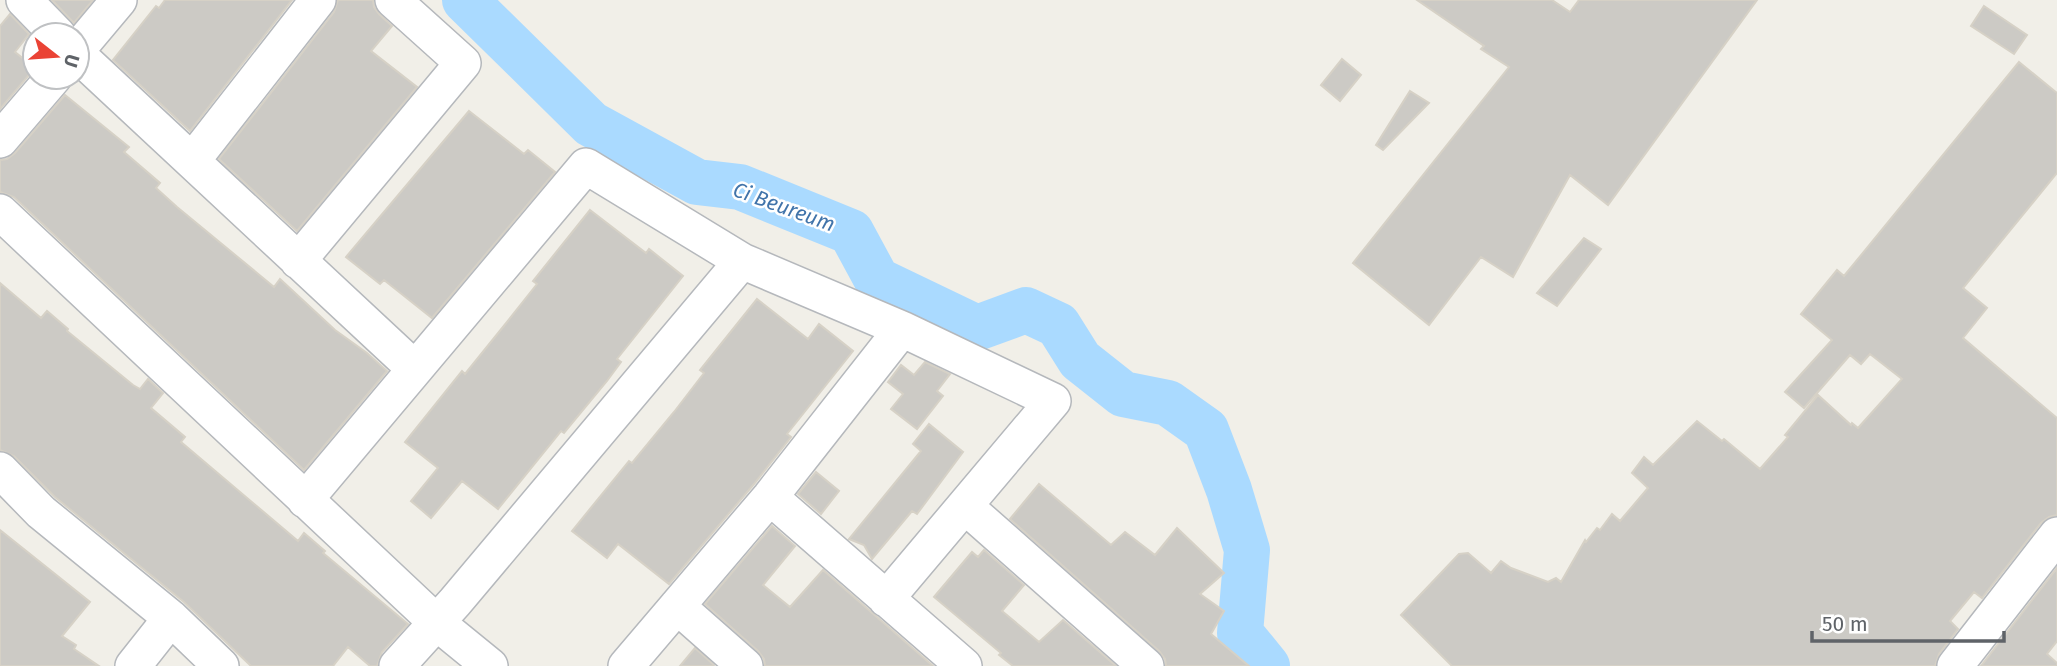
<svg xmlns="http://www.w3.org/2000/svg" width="2057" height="666" font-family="'Fira Sans',sans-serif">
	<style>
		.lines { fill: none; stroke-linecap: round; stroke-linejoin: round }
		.river { stroke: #aadaff; stroke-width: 46 }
		.building { fill: #cccac5; stroke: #d6d1c6; stroke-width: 2 }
		.minor-casing { stroke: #b5b8bc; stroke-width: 38 }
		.minor { stroke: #fff; stroke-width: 35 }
		.labels { text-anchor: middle; stroke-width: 5; stroke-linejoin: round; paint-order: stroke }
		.water-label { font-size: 21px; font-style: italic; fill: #4174aa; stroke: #fff }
	</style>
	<rect width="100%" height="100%" fill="#f1efe8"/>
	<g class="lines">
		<path class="river" d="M465,0l126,124 106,58 43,5 111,45 26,48 100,48 49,-18 32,15 22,35 43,34 45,9 38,27 23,60 18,60 -7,83 27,33"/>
	</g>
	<path class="building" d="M52,0h41l-19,23z
		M165,0h127l-102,131 -77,-71 43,-54 3,2z
		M338,0h35l1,7 5,7 13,12 -21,25 46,36 -120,144 -78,-72 115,-147z
		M1417,0h135l18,12 9,-12h178l-149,205 -38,-30 -57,102 -32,-20 -52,68 -76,-62 156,-196 -28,-18 3,-3z
		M1984,6l43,29 -13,19 -43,-28z
		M10,14l19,20 -14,18 20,16 -35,41v-83z
		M1342,59l19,16 -21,26 -19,-16z
		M2019,62l38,31v80l-94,115 24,20 -24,30 94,80v97l-8,2 -8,6 -59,75 -8,-6 -24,29 8,8 -19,25 -4,12h-483l-51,-51 58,-61 9,-1 23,20 10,-12 10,7 37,14 8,-4 5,4 24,-42 1,2 11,-14 3,2 12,-16 8,7 28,-33 -16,-15 12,-16 9,8 44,-44 25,20 2,-2 36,30 28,-32 -3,-2 33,-40 33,30 1,-2 6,5 44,-49 -32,-25 -9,10 -11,-9 -46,53 -19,-16 47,-52 -31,-26 36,-44 7,6z
		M1410,91l19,12 -46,47 -7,-5z
		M65,95l64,52 -5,5 36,31 -4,5 21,19 97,80 6,-8 55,51 32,23 20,18 -83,99 -290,-273 -14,-5v-32l7,-1 8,-6z
		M469,111l55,43 4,-4 27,22 -123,146 -48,-38 -4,4 -34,-27z
		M590,210l56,43 3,-4 34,27 -66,83 4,3 -14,19 -43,52 -3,-2 -63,78 -36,-28 -31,37 -20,-17 27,-33 -33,-26 57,-71 3,3 42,-52 30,-38 -4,-3z
		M1584,238l17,11 -44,57 -20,-13z
		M0,283l41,35 6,-7 21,18 -1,2 66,54 7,4 8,-10 15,14 -12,15 34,29 -4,5 117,99 6,-8 21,18 -2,2 85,71 -26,28 -5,14h-7l-22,-19 -15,19h-82l-67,-64 -129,-105 -41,-41 -14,-6z
		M757,299l51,40 11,-15 34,27 -66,83 4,3 -37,47 -85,100 -51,-40 -11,14 -35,-27 57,-70 3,2 42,-51 30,-39 -4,-3z
		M925,362l25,12 -13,17 6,5 -26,33 -26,-20 12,-15 -15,-12 13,-17 13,10z
		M929,424l34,28 -46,62 -5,-3 -40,48 -8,-14 -15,-6 72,-88 -8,-7z
		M816,472l23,19 -18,23 -23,-20z
		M1039,484l72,61 14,-13 30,23 22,-27 47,45 -24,21 24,17 -13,23 38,32h-83l-1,-7 -6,-8 -149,-132z
		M772,526l23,20 -32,39 27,22 33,-37 110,96h-168l-1,-7 -6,-8 -53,-47z
		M0,530l90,72 -28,34 14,9 -2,4 25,17h-99z
		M984,550l40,35 -22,26 37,31 24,-22 53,46h-103l-14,-11 2,-2 -67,-56 38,-45 6,5z
		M2057,568v73l-10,13 10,9v3h-76z
		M695,648l19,17 -1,1h-33z"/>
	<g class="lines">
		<defs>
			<path id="minor" d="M24,0l34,35
				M77,50l42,-50
				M77,54l338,315
				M0,140l54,-63
				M192,161l126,-161
				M0,212l436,410 54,44
				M298,261l165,-198 -70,-63
				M0,470l41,42 130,106 50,48
				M770,497l194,169
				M305,500l281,-334 156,95 160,68 151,72 -167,198
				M966,507l180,159
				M677,606l68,60
				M133,666l38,-48
				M397,666l58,-64 287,-341
				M626,666l144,-169 132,-168
				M1955,666l102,-131"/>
		</defs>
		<use href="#minor" class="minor-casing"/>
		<use href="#minor" class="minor"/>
	</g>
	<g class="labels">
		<g class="water-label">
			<text transform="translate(784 207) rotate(20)" y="7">Ci Beureum</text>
		</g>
	</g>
	<g transform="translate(56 56) rotate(107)"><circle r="33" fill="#ffffff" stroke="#bfc1c3" stroke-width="2"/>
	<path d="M0-5L12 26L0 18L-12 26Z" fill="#ea4335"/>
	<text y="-10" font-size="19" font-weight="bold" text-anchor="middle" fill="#5f6368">U</text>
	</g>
	<path d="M1812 631v10h192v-10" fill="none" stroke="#5f6368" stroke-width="3.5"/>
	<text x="1822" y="631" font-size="21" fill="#5f6368" stroke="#ffffff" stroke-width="5" paint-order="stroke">50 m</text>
</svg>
